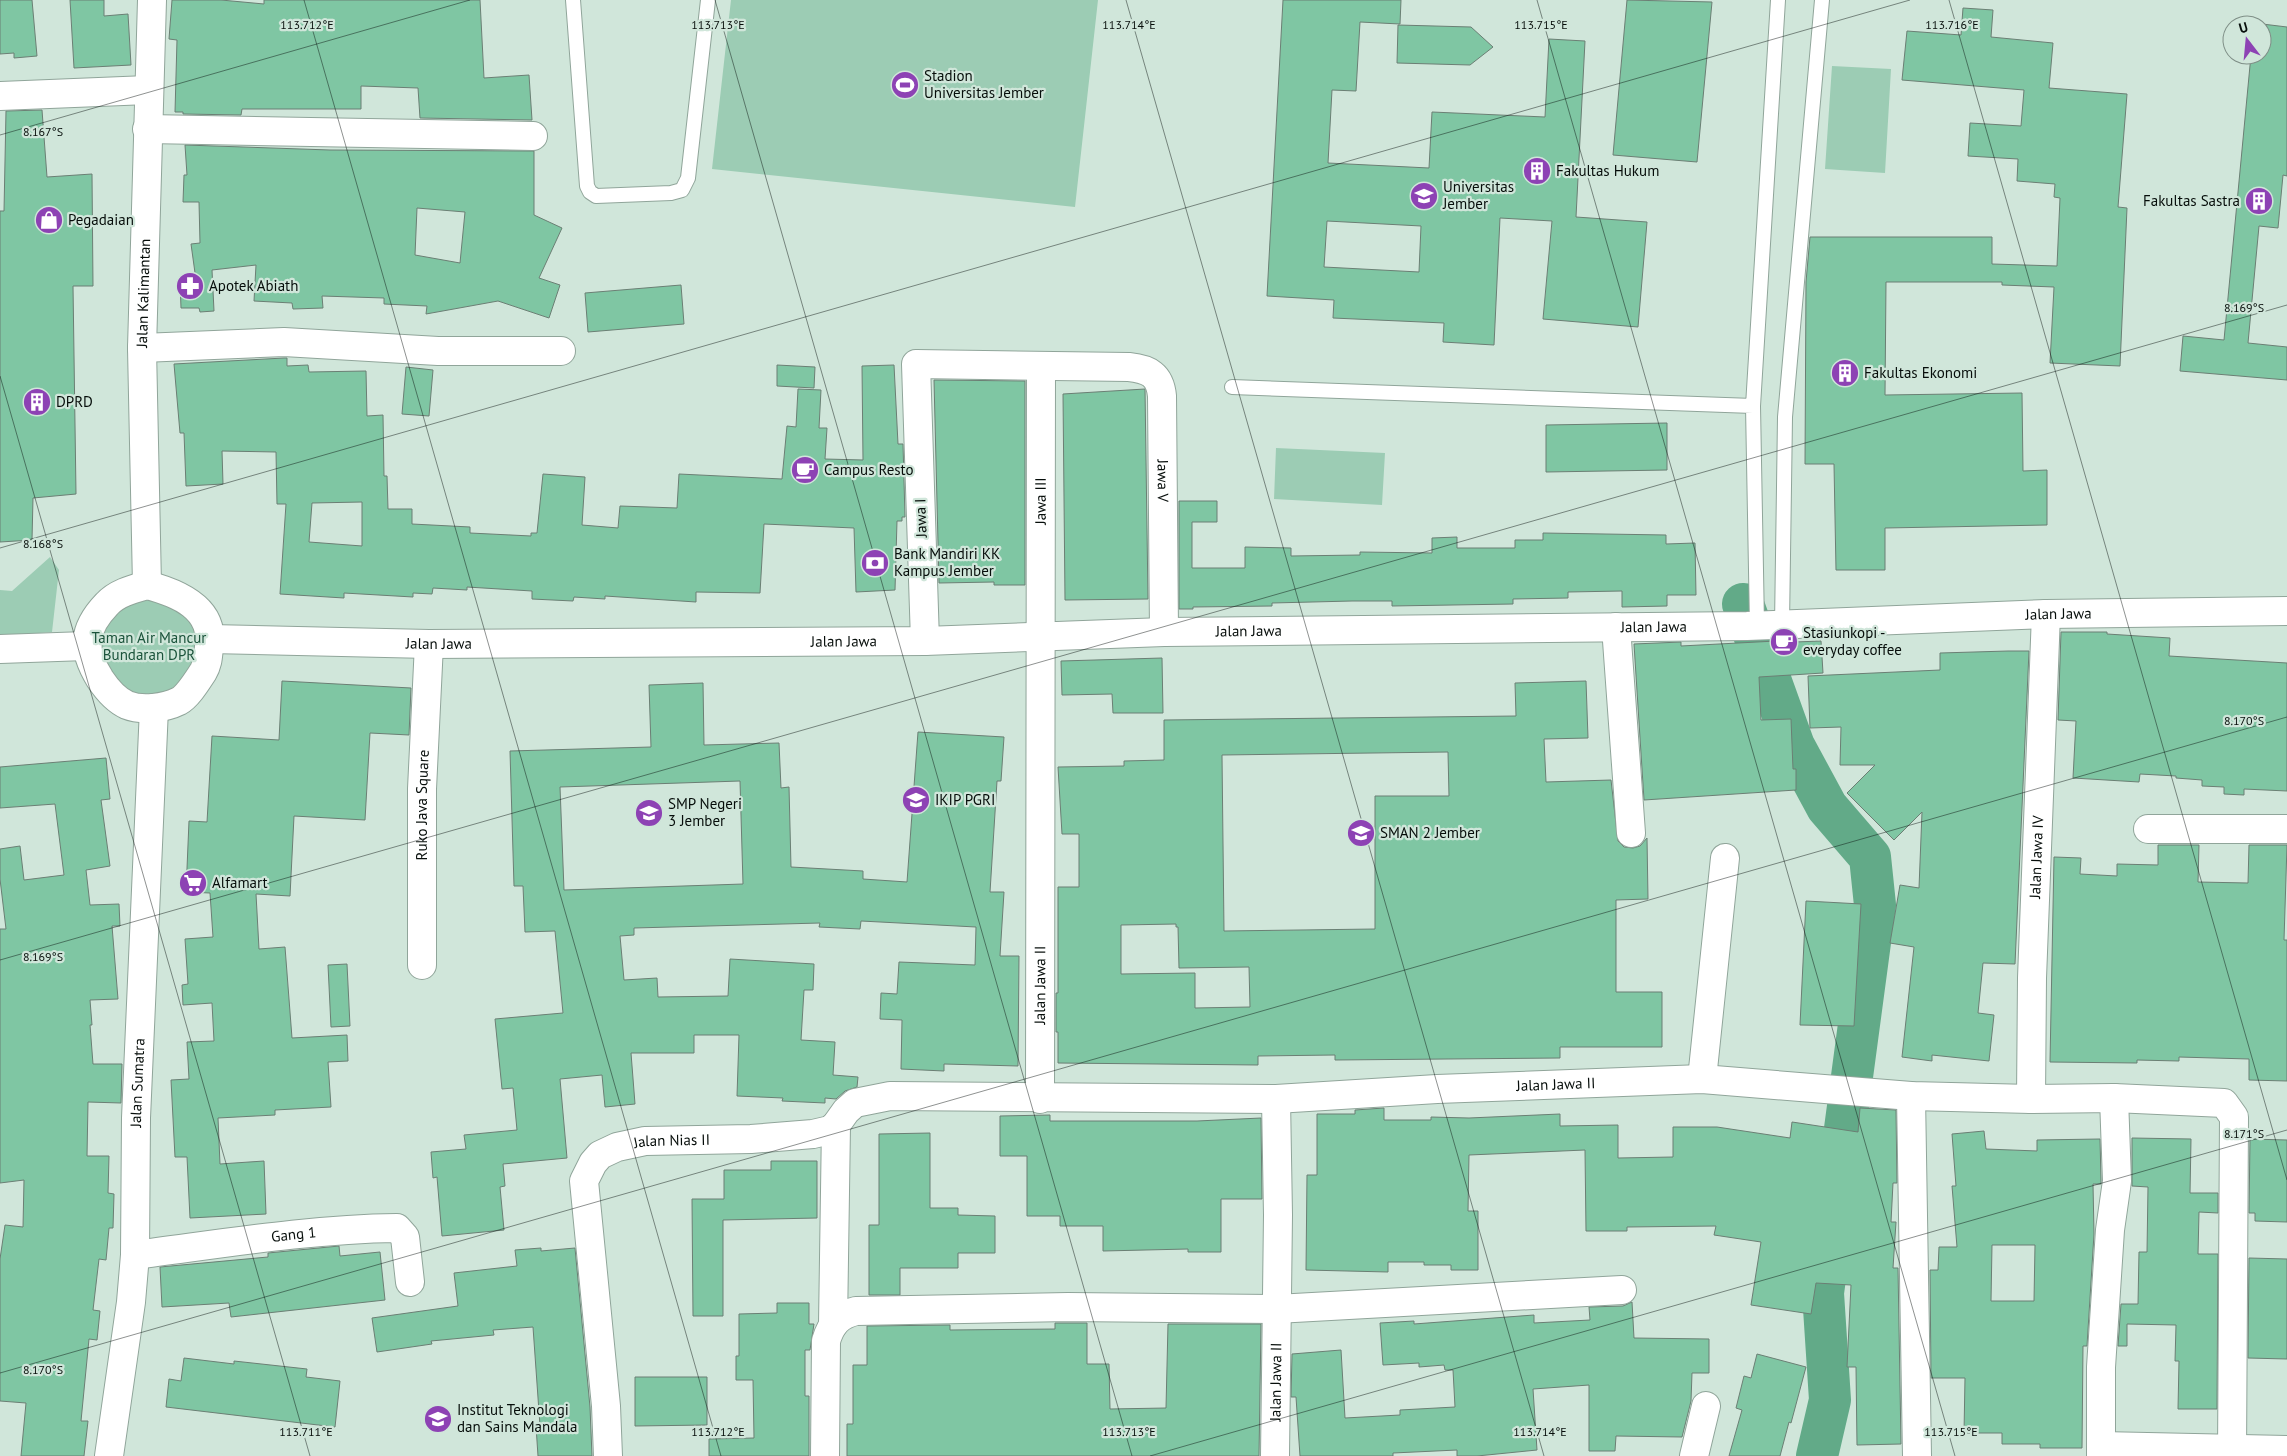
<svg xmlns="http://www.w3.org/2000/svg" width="2287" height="1456" font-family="'PT Sans',sans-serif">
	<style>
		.green { fill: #9cccb4 }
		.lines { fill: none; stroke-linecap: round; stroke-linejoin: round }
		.river { stroke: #62aa88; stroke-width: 42 }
		.building { fill: #7fc6a3; stroke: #6b7f74; fill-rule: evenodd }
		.lane-casing { stroke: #90a59a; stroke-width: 16 }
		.street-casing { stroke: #90a59a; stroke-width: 30 }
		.secondary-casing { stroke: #90a59a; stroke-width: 30 }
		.lane { stroke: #fff; stroke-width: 14 }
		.street { stroke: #fff; stroke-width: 28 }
		.secondary { stroke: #fff; stroke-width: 28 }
		.ticks { fill: none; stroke: #060d0a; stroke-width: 1; stroke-opacity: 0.45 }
		.labels { text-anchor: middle; stroke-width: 4.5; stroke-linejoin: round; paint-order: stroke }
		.poi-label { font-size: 15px; fill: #060d0a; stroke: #d0e6da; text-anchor: start }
		.street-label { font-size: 15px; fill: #060d0a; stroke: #d0e6da }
		.park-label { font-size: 15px; fill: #1b533b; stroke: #d0e6da }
		.ticks-label { font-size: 12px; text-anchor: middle; fill: #060d0a; stroke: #d0e6da; stroke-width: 4.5; stroke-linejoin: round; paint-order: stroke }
	</style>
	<rect width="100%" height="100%" fill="#d0e6da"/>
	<path class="green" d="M731,0h367l-23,207 -363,-38z
		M1832,66l59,3 -6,104 -60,-4z
		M1276,448l109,5 -3,52 -108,-6z
		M50,557l9,13 -7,62 -52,4v-46l12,1z
		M123,593l77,19 -3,70 -70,23 -37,-77z"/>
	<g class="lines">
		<path class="river" d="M1743,604l51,142 33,61 43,50 5,48 -52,388 7,107 -13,56"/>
	</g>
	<path class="building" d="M0,0h32l5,56 -23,2v-5l-14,1z
		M70,0h34v16l24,-2 3,51 -57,3z
		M172,0h49l43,4v-4h216l4,78 45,-3 3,45 -112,-2 -2,-30 -57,-2v23h-119l-1,6 -58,-1v-2h-8l2,-72 -8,-1z
		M1283,0h118l-1,24 -40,-2 -4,69 -24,-1 -4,73 101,5 3,-56 113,5 4,-78 36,2 -9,176 71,5 -9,105 -95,-8 9,-98 -52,-3 -6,127 -51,-3 1,-19 -111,-5 1,-18 -67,-4zM1327,221l94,5 -2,46 -95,-5z
		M1627,0l85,2 -15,160 -84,-7z
		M1963,8l30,2 -2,27 62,6 -4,45 78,6 -9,113 9,1 -7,158 -70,-3 4,-76 -52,-2v-3h-116l-1,113 137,-2 1,78 24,-1v55l-162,3v42h-49l-2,-106h-29l1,-182 4,-45h182v27l65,2 3,-68 -6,-1 1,-13 -38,-3 1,-22 -50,-3 2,-33 51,3 3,-36 -122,-10 5,-49 54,4z
		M2254,23l33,4v149l-4,-1 -5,53 -19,-2 -11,117 39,4v33l-107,-9 3,-35 41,4 27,-285h11v-30z
		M1398,25l73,2 22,20 -23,18 -73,-2z
		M42,110l5,67 45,-3 1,112h-20l3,208 -43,4 -1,42 -32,2v-331h4l2,-100z
		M185,145l145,5 204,1v64l28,13 -23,50 21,7 -11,33 -51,-17 -72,13 1,-8 -43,-2v-6l-62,-2 1,12 -30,1 -1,-6 -38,-2 2,-36 -44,5 2,41 -14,1 -1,-4h-18l-1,-27 16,-1 -5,-36 9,-1 -1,-41h-16l1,-27h3zM417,208l48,4 -5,51 -45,-8z
		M681,285l3,39 -96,8 -3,-39z
		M284,358h3v8l21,-1 1,7 57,-1 1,45 16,-1 1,61h3l1,33h24v15l58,3v6l61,3v-3h6l6,-59 42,3 -3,48 36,3 2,-22 57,2 2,-34 103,5 5,-53 9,1 2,-38 23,1 -2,38h8l-2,31 38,1 -1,-94 32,-1 4,79h5l2,73h-3v4h-5l-2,69 -39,2 -2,-64 -90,-4 -4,69 -64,-1v10l-91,-6v3l-31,-2 -1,4 -41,-2v-8l-65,-4v3l-34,-2 -1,6 -19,-1v4l-69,-4v5l-64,-4 6,-90h-9l-1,-52 -54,-1 1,33 -37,2 -2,-53h-4l-6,-69zM362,502v44l-53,-4 3,-39z
		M777,365l38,2 -1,21 -37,-2z
		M406,367l27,3 -4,46 -27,-2z
		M934,380l91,1v204h-31v-3l-55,1z
		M1145,389l3,210 -83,1 -2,-206z
		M1667,423v47l-121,2v-47z
		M1179,501h38v21h-25v46h53v-21l46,1v8l69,-1v-3l72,1v-15l25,-1v11h58v-8h28v-7l123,2v9l29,-1 1,52h-29v11l-45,1v-16l-54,1v6l-55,1v5l-121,2v-5h-40l-80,2v3l-79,1v2h-14z
		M2061,632h46v2l63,4 -1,18 118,7v128l-43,-2v6l-20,-1v-7l-22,-1v-6l-26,-2v-2l-36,-2 -1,8 -66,-4 3,-57 -18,-1z
		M1795,640v2l26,-1 2,32 -64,4 2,43 30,-1 2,50h3v21l-152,10 -10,-156 47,-2v4z
		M2008,651h21l-14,313 -32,-1 -5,50 16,2 -5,46 -57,-6v6l-30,-4 12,-110 -24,-4 10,-58 19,3 3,-76 -28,28 -47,-47 28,-28h-35l1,-38 -31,1 -2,-52 132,-6v-17z
		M1162,658l1,55h-50l-1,-19 -50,1 -1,-34z
		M282,681l129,7 -2,47 -39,-2 -5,87 -71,-4 -4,80 -34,-2 3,55 26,-2 7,91 55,-3 1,26 -20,1 3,45 -56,3v5l-57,3 2,46 44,-3 2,53 -76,4 -3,-61h-12l-4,-77 18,-1 -2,-37 27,-1 -2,-38 -29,2 -1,-20 6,-1 -3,-45 28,-2 -3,-44 -24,-1 3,-71 18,1 5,-86 67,4z
		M1586,681l2,57 -44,1 2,43 65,-2 7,61 6,6 9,1 7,-2 7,-8 1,61 -32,1v92h46v55h-102v11l-225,2v-5l-77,1v9l-200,-2v-31h-2v-39h2v-106h21v-53h-17l-4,-67 66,-1v-5l40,-1v-40l352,-4 -1,-33zM1448,752l1,44h-74v133l-151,2 -2,-176zM1176,924v3h2l1,41 70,-1 1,40 -55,1v-35l-74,1v-49z
		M703,683l1,62 75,-2 2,45 8,-1 2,80 72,4v8l44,3 11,-150 86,5 -3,44h-4l-7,111h14l-4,64h19l-1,110 -74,-2v7l-43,-2 1,-49 -22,-1 1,-26 16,1 2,-32 76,3 1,-38 -115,-6 -1,8 -41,-2 1,-4 -186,5v7l-14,1 4,44 33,-2 1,19 70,-1 2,-37 84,5 -1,26h-9l-3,50 34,2 -2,33 25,2 -1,10 -12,4 -9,8 -11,-1v5l-43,-2 1,-3 -46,-2 2,-61h-45v18h-63l4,51 -30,3 -3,-32 -42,4 7,79 -64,6 2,22 -5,1 4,43 -62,6 -5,-59 -4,1 -2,-26 35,-3 -2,-14 53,-5 -4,-42 -11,1 -7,-70 68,-6 -8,-82 -30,1 -2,-46h-9l-4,-135 141,-4 -2,-62zM740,781l3,103 -179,6 -4,-103z
		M106,758l4,41 -9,1 9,66 -24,4 4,35 29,-1 1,22h-8l6,73 -28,1 2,25h-2l3,39h29l-1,39 -33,-1 -1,54h22l-1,37 6,1 -1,34h-4l-3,32 -7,-1 -6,51 7,1 -3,29 -8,-1 -8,82h7l-4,35h-63l5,-53 -26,-2v-142l5,-34 18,2 1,-47 -24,3v-254h6l-6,-50v-30l20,-3 4,34 40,-5 -9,-71 -55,4v-41z
		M2158,845h41l-1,37 50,1 1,-38h38l-3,95h3v141l-38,-1v-21l-70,-2v4l-42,-1v3l-87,-1 4,-205 27,1 -1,16 37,2v-12l41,1z
		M1806,901l55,3 -7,122 -54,-1z
		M347,964l3,62 -19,1 -3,-62z
		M1384,1108v12h47v-3l38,1 91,-4v12l58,-1v33l55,-1v-30h44l73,11 2,-16 66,10 2,-24 36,2 1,73h-4l-2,39h5l-3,46h5l3,176 -44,1 -1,-78h-9l4,-82 -35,-2 -5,31 -60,-9 10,-63 -47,-7 2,-9 -89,1v4h-41l-1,-81 -116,5 -1,56h10v59h-27v-5h-27v-3h-36v10l-82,-2 1,-95h10v-61h38v-4z
		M1050,1115v6h147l64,-3 1,81h-41v53h-33v-3l-85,2v-25h-43v-10h-33v-60h-27v-40z
		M1984,1131l2,18 51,2v-11l63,-1 1,41v4h-8l1,50 -7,112h-4l-1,102h-42v-4h-38v-11h-38l1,-55h-34l-1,-108h8l1,-23h18l-5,-61h4l-4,-52zM1992,1245h43l-1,56h-43z
		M930,1133v75h28v7l37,1v37h-37v15h-58v27h-31v-70h10v-91z
		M2132,1138l59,1 -1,54h28v20l-19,-1 -1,42h20l-1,155h-39l1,-48h-4l1,-36 -49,-1v22h-9l3,-42h17l1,-52h8l1,-65 -16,-1z
		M2250,1139l37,1v82l-32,-1v-8h-6z
		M771,1161h46v57l-94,2v96h-30l-1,-117h32v-29h47z
		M339,1246l1,10 40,-4 5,48 -154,17 -2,-14 -67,4 -2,-40 108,-10v-4z
		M541,1248v3l34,-3 15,159 2,49h-54l-2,-30h4l-7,-99 -40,3 1,5 -63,6 1,3 -55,8 -5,-34 86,-12 -4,-33 63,-7 -2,-16z
		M2249,1258l38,1v100l-39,-1z
		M1632,1302l2,36 75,1v34h-17l-1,28 -9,36 -66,-1 -1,15h-26v-66l-56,4 4,61 -60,6h-20v-6l-64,3v3h-93l-4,-59h-5l1,-43 49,-4 4,68 55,-3v-5l55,-3 -2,-37h-8l-1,-5 -25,2v-4l-36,2 -3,-42 34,-2v3l120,-9v8l56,-3 -1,-13 34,-1z
		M777,1303h32v21h5l-4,26h-5v46h4v60h-100v-17l45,-1 -1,-58h-17v-24h3v-42l38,-1z
		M1055,1323h32v41h22l1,45 56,-1 2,-84h93l-2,132h-412v-32h6v-59h14v-39l83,-1v5l105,-1z
		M1757,1354l49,13 -15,56 -2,-1 -9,34h-51l13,-46 -6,-2 8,-32 7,2z
		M184,1358l50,6v-3l73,8 -1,8 34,4 -5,46 -169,-20 3,-28 12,2z
		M635,1377h72v48l-72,1z"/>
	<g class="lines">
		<defs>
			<path id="lane" d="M573,0l14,186 3,6 6,4 75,-3 11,-3 6,-12 20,-178
				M1232,387l521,19
				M1757,625l-4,-219 25,-406
				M1782,625l3,-208 37,-417"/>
			<g id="street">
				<path d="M0,96l148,-6"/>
				<path d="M147,129l386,7"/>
				<path d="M142,348l142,-6 154,9h123"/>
				<path d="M1616,627l15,206"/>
				<path id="s1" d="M925,641l-9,-277 213,3c20,2 31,8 33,29l2,236"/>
				<path d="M2148,829h139"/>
				<path id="s2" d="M422,965v-176l7,-145"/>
				<path d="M1702,1079l23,-221"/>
				<path d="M1911,1096l6,360"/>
				<path id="s3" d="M1040,1099l1,-733"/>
				<path id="s4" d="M2031,1099l1,-121 14,-364"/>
				<path id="s5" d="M135,1255c86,-11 174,-26 262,-27l8,9 5,45"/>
				<path d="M833,1325l3,-200"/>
				<path d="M2101,1446l186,4"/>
				<path id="s6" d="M608,1456l-2,-50 -22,-225 9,-18 7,-8 17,-8 28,-6 106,-2 62,-5 17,-4 6,-5 10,-14 9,-8 35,-7 386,3 161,-10 265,-10 209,17 120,3 83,-1 110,5 10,14 -2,339"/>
				<path d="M825,1456l1,-115c5,-17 13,-26 30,-30l212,-4 208,2 346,-19"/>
				<path id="s7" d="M1275,1456l3,-241 -2,-116"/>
				<path d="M1694,1456l12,-50"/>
				<path d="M2101,1456v-89l9,-137 7,-49 -3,-83"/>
			</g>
			<g id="secondary">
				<path id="s8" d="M147,585l-5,-237 10,-348"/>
				<path d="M147,585c31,8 68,23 62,62 -1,9 -1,17 -6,25 -6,9 -15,24 -24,29 -14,7 -37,10 -52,4 -11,-5 -21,-17 -27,-26 -18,-29 -18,-49 7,-75 10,-11 26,-15 40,-19z"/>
				<path id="s9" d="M210,639l219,5 496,-3 239,-9 583,-6 299,-12 241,-3"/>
				<path d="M0,649l86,-3"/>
				<path id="s10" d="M109,1456l22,-154 4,-47 1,-137 18,-410"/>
			</g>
		</defs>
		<use href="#lane" class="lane-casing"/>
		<use href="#street" class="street-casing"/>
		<use href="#secondary" class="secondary-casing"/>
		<use href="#lane" class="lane"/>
		<use href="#street" class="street"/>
		<use href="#secondary" class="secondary"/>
	</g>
	<path class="ticks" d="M304,0l417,1456M715,0l417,1456M1126,0l418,1456M1537,0l418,1456M1949,0l338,1180M0,135l470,-135M0,376l310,1080M0,548l1910,-548M0,960l2287,-655M0,1373l2287,-656M1150,1456l1137,-326"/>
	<defs>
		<symbol id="stadium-disc" viewBox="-11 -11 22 22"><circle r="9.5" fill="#8d42b4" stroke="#d0e6da"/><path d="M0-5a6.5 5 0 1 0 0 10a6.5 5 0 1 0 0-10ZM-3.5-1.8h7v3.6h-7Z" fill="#fff"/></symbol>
		<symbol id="building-disc" viewBox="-11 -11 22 22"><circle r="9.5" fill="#8d42b4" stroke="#d0e6da"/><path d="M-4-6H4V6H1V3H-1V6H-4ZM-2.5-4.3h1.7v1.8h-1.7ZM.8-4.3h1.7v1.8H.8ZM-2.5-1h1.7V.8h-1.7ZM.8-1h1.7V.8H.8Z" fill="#fff"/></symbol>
		<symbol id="university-disc" viewBox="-11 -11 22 22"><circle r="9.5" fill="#8d42b4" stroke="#d0e6da"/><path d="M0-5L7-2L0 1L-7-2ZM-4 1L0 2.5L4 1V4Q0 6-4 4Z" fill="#fff"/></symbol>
		<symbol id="shop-disc" viewBox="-11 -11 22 22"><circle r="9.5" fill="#8d42b4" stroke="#d0e6da"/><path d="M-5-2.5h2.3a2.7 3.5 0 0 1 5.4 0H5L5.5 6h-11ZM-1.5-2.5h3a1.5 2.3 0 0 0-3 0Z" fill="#fff"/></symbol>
		<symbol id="pharmacy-disc" viewBox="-11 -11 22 22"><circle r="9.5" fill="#8d42b4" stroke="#d0e6da"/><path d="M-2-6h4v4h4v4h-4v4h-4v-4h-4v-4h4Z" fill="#fff"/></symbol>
		<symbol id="cafe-disc" viewBox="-11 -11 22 22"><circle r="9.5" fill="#8d42b4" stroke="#d0e6da"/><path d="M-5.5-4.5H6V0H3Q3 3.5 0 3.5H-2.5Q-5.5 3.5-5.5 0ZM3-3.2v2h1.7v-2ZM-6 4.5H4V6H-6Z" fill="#fff"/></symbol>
		<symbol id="bank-disc" viewBox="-11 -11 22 22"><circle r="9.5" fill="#8d42b4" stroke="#d0e6da"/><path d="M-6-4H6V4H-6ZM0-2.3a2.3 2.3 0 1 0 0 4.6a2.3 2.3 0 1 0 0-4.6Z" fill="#fff"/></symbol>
		<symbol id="school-disc" viewBox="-11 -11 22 22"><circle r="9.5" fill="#8d42b4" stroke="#d0e6da"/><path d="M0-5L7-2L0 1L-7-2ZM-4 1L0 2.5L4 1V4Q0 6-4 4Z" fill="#fff"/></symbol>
		<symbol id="supermarket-disc" viewBox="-11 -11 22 22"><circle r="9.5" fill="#8d42b4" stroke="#d0e6da"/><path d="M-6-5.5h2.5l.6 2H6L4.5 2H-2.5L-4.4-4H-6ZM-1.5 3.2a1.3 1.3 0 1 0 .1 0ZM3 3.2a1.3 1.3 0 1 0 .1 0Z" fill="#fff"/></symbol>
	</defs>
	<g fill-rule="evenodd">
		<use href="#stadium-disc" x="889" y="69" width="32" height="32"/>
		<use href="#building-disc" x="1521" y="155" width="32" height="32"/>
		<use href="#university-disc" x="1408" y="180" width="32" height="32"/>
		<use href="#building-disc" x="2243" y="185" width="32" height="32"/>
		<use href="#shop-disc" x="33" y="204" width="32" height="32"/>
		<use href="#pharmacy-disc" x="174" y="270" width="32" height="32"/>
		<use href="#building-disc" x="1829" y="357" width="32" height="32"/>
		<use href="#building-disc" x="21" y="386" width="32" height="32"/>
		<use href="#cafe-disc" x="789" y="454" width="32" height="32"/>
		<use href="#bank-disc" x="859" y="547" width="32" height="32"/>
		<use href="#cafe-disc" x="1768" y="626" width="32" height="32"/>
		<use href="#school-disc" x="900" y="784" width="32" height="32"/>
		<use href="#school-disc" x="633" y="797" width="32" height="32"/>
		<use href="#school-disc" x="1345" y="817" width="32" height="32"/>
		<use href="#supermarket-disc" x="177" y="867" width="32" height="32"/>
		<use href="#university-disc" x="422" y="1403" width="32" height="32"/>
	</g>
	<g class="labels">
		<g class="poi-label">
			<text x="924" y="81">Stadion<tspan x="924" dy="17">Universitas Jember</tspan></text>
			<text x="1556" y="176">Fakultas Hukum</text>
			<text x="1443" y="192">Universitas<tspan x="1443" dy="17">Jember</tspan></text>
			<text x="2240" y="206" text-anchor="end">Fakultas Sastra</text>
			<text x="68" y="225">Pegadaian</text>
			<text x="209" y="291">Apotek Abiath</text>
			<text x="1864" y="378">Fakultas Ekonomi</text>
			<text x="56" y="407">DPRD</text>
			<text x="824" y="475">Campus Resto</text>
			<text x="894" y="559">Bank Mandiri KK<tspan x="894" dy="17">Kampus Jember</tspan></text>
			<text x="1803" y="638">Stasiunkopi -<tspan x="1803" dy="17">everyday coffee</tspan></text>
			<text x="935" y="805">IKIP PGRI</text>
			<text x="668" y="809">SMP Negeri<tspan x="668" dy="17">3 Jember</tspan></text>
			<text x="1380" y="838">SMAN 2 Jember</text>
			<text x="212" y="888">Alfamart</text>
			<text x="457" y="1415">Institut Teknologi<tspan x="457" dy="17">dan Sains Mandala</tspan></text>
		</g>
		<g class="street-label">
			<text dy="5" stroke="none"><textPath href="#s8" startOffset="292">Jalan Kalimantan</textPath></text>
			<text dy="5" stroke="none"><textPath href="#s1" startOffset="624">Jawa V</textPath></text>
			<text dy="5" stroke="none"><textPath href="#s3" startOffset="598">Jawa III</textPath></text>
			<text transform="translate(921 518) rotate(-92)" y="5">Jawa I</text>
			<text dy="5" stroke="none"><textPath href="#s9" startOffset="1849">Jalan Jawa</textPath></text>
			<text dy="5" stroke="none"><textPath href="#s9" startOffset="1444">Jalan Jawa</textPath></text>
			<text dy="5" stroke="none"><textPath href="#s9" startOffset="1039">Jalan Jawa</textPath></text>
			<text dy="5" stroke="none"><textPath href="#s9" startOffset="634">Jalan Jawa</textPath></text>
			<text dy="5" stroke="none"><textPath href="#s9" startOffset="229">Jalan Jawa</textPath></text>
			<text dy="5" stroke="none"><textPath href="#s2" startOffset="160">Ruko Java Square</textPath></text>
			<text dy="5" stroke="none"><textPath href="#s4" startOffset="242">Jalan Jawa IV</textPath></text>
			<text dy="5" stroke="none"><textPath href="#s3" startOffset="114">Jalan Jawa II</textPath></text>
			<text dy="5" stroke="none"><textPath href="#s10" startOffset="375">Jalan Sumatra</textPath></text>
			<text dy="5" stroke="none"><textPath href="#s6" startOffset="1279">Jalan Jawa II</textPath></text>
			<text dy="5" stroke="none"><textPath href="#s6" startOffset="381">Jalan Nias II</textPath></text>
			<text dy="5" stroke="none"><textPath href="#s5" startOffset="160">Gang 1</textPath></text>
			<text dy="5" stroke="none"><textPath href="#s7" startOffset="74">Jalan Jawa II</textPath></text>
		</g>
		<g class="park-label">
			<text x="149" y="643">Taman Air Mancur<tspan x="149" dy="17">Bundaran DPR</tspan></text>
		</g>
	</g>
	<g class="ticks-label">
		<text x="307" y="29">113.712°E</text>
		<text x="718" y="29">113.713°E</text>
		<text x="1129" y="29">113.714°E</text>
		<text x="1541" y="29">113.715°E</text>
		<text x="1952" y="29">113.716°E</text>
		<text x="43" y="136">8.167°S</text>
		<text x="2244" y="312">8.169°S</text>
		<text x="43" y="548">8.168°S</text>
		<text x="2244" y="725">8.170°S</text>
		<text x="43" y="961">8.169°S</text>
		<text x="2244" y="1138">8.171°S</text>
		<text x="43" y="1374">8.170°S</text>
		<text x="306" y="1436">113.711°E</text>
		<text x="718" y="1436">113.712°E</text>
		<text x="1129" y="1436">113.713°E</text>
		<text x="1540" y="1436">113.714°E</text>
		<text x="1951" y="1436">113.715°E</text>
	</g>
	<g transform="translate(2247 40) rotate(344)"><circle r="24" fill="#d0e6da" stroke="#7f8f87"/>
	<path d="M0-4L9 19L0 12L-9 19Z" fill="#8d42b4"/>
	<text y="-8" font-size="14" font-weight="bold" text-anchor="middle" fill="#060d0a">U</text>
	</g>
</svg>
